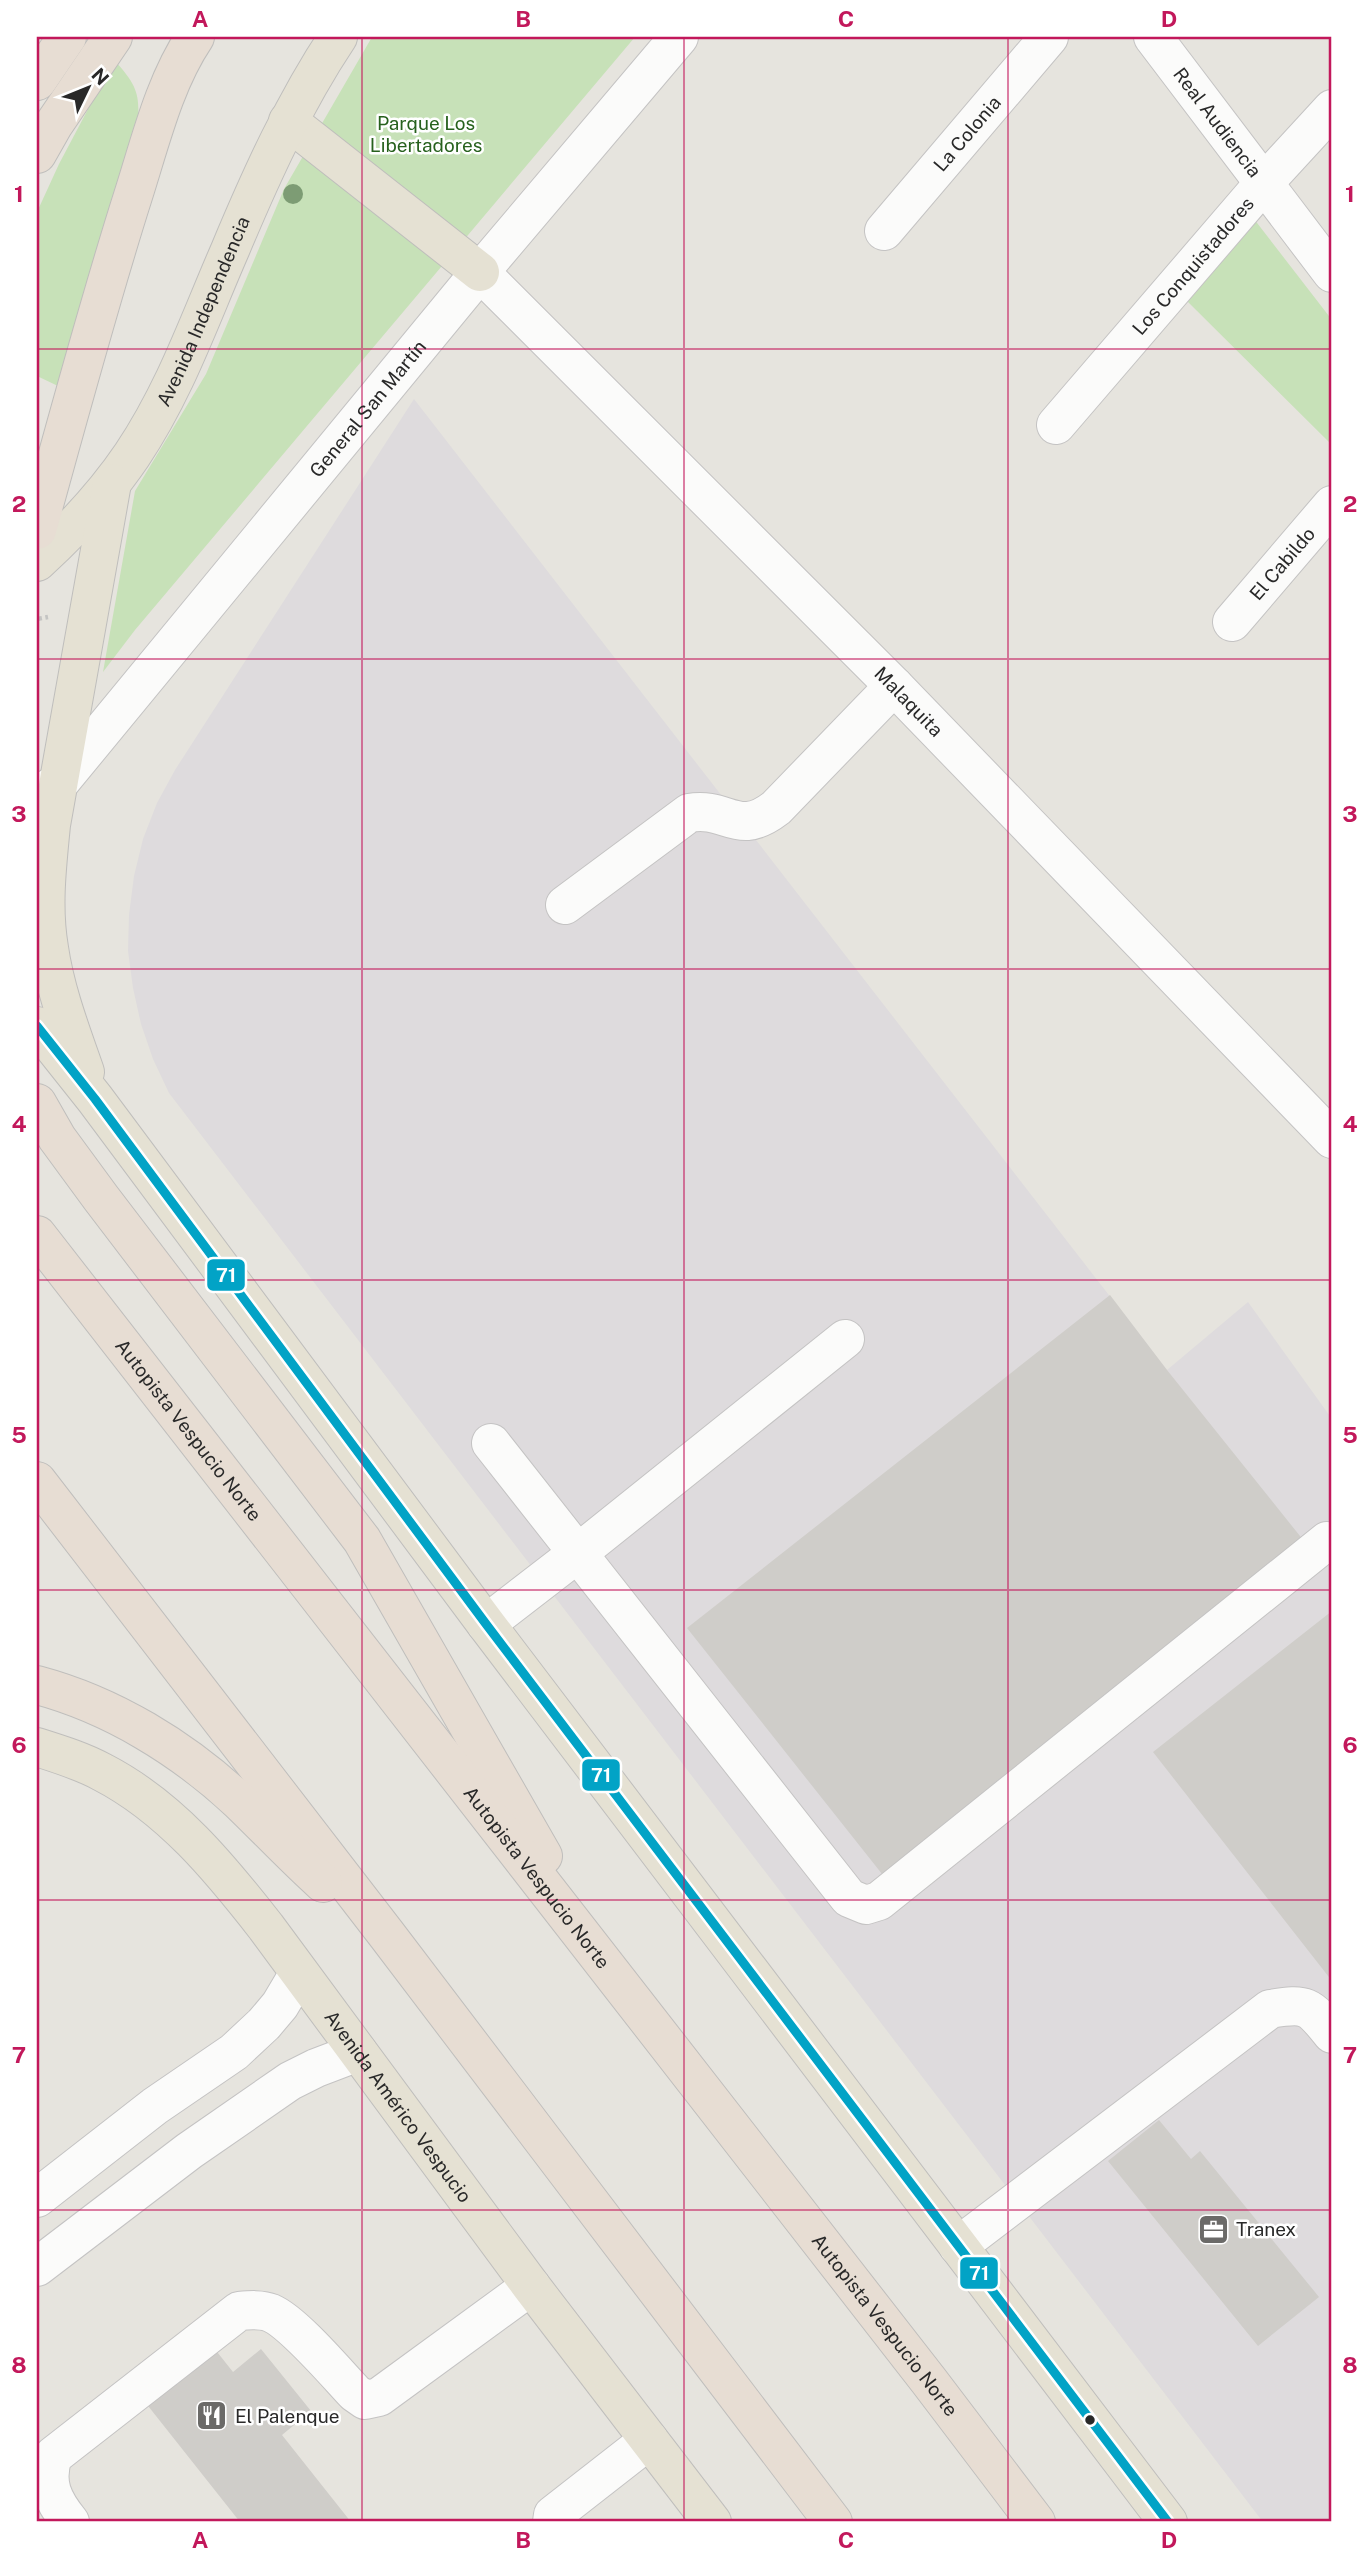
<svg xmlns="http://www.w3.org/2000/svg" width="1369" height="2559" font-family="'Public Sans',sans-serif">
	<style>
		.industrial { fill: #dedbdd }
		.green { fill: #c7e1b8 }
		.building { fill: #cfcdc9 }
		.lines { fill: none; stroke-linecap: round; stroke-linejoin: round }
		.minor-casing { stroke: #c4c3c3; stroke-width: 40 }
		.major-casing { stroke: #bfbebc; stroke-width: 40 }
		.highway-casing { stroke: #bfbebc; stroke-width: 40 }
		.path { stroke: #c4c4c3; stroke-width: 4.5; stroke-dasharray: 5 3.5; stroke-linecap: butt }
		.minor { stroke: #fbfbfa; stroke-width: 38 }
		.major { stroke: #e5e1d3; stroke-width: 38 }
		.highway { stroke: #e7ddd3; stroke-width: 38 }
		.bus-1-casing { stroke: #fff; stroke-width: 14 }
		.bus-1 { stroke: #02a3c6; stroke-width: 9 }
		.tree { fill: #7d9c74 }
		.grid { fill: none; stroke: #c2185b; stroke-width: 2; stroke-opacity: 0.55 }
		.bus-dot { fill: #292929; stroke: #fff; stroke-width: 2.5 }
		.labels { text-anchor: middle; stroke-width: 5; stroke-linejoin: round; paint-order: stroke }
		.street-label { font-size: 19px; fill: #292929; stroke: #fff }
		.park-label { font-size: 19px; fill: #27611d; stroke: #fff }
		.poi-label { font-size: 19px; fill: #292929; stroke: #fff; text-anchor: start }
		.line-badge { stroke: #fff; stroke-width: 2.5 }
		.badge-label { font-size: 19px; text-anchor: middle; font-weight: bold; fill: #fff }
		.neatline { fill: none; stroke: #c2185b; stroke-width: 2.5 }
		.grid-label { font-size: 23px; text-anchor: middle; font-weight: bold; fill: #c2185b }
	</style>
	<rect width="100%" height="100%" fill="#e6e4de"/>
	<path class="industrial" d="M414,399l753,971 81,-68 84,117v1103h-69l-1094,-1429 -16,-34 -12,-35 -8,-36 -5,-37 1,-36 5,-39 9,-37 14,-36 18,-33z"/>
	<path class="green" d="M372,37h263l-500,593 -32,42 32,-181 71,-117 78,-185z
		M114,60c29,31 25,39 23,79l-79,247 -21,-10v-164l22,-48z
		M1254,219l78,101v125l-146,-145z"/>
	<path class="building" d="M1110,1295l57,75 141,176 -422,333 -199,-251z
		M1332,1611v370l-179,-229z
		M1159,2120l32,39 9,-8 119,146 -61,49 -150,-185z
		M210,2343l23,29 28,-23 50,62 -29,24 69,87h-111l-99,-125z"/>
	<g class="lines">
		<defs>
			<g id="minor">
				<path id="s1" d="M1153,37l179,236"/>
				<path id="s2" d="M884,231l165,-194"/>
				<path id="s3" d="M480,272l414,414 438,453"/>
				<path id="s4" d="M1056,425l208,-242 68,-74"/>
				<path id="s5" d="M1232,622l100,-117"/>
				<path id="s6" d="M46,790l15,-9 419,-509 199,-235"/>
				<path d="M565,905l124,-92c39,-7 48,25 87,-5l118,-122"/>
				<path d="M491,1443l358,455 17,7 13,-4 448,-360 5,1"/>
				<path d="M486,1624l92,-71 267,-214"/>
				<path d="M37,2198l118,-92 79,-54 30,-28 16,-19 19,-32"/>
				<path d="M958,2246l312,-237c37,-6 39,-4 62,25"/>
				<path d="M37,2267l152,-116 101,-70 26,-13 42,-16"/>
				<path d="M70,2522c-17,-21 -26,-39 -17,-66l186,-145c11,-1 22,-2 32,2 23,10 65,60 84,80l10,7 14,-3 152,-111"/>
				<path d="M552,2522l1,-7 96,-75"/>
			</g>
			<g id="major">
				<path d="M288,121l192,151"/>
				<path id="s7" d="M37,562c36,-33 68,-67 95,-107 44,-66 67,-134 98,-205 31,-74 64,-147 108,-213"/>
				<path d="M37,1026l58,73 391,525 682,898"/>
				<path d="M85,1072c-14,-40 -30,-82 -36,-124 -7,-41 -2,-82 2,-123l61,-342"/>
				<path id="s8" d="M37,1747c22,7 45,14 65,25 68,35 118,96 164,155l265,359 181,236"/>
			</g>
			<g id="highway">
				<path d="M37,81l30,-44"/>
				<path d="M37,154l17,-30 59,-87"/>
				<path d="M37,530c31,-112 61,-224 96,-334 17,-53 31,-113 62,-159"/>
				<path d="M37,1103l20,35 44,60 261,342 181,316"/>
				<path id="s9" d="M37,1235l892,1146 107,141"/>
				<path d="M37,1481l350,454 446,587"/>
				<path d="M37,1685c75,20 145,63 202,116 28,27 55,56 84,82"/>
			</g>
		</defs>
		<use href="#minor" class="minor-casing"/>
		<use href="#major" class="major-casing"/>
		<use href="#highway" class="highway-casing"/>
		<path class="path" d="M37,619l11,-2"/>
		<use href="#minor" class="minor"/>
		<use href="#major" class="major"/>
		<use href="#highway" class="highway"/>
		<defs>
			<path id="bus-1" d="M37,1026l58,73 391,525 682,898"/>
		</defs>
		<use href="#bus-1" class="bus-1-casing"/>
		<use href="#bus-1" class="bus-1"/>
	</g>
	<circle class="tree" cx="293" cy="194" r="10"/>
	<path class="grid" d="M362,37v2485M684,37v2485M1008,37v2485M37,349h1295M37,659h1295M37,969h1295M37,1280h1295M37,1590h1295M37,1900h1295M37,2210h1295"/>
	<defs>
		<symbol id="office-square" viewBox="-11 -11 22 22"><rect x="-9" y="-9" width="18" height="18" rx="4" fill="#6b6a68" stroke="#fff"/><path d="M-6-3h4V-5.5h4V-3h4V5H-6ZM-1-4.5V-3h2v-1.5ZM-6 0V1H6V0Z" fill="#fff"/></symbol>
		<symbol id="restaurant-square" viewBox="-11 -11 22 22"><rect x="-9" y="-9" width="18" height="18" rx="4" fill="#6b6a68" stroke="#fff"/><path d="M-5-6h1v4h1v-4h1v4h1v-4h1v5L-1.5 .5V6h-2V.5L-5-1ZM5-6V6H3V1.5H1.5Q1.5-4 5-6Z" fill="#fff"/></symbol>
	</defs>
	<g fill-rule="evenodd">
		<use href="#office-square" x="1196" y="2212" width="35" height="35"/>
		<use href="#restaurant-square" x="194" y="2398" width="35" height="35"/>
	</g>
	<circle class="bus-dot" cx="1090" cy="2420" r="6"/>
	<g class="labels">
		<g class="street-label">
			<text dy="7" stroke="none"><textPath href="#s1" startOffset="107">Real Audiencia</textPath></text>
			<text dy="7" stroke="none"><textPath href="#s2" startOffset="128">La Colonia</textPath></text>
			<text dy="7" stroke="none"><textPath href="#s4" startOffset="210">Los Conquistadores</textPath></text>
			<text dy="7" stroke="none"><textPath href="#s7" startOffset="304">Avenida Independencia</textPath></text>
			<text dy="7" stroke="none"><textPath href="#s6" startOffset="500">General San Martín</textPath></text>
			<text dy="7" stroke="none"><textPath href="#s5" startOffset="77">El Cabildo</textPath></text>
			<text dy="7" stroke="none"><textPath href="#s3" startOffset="607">Malaquita</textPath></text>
			<text dy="7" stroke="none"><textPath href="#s9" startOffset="247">Autopista Vespucio Norte</textPath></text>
			<text dy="7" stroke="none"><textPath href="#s9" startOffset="814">Autopista Vespucio Norte</textPath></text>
			<text dy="7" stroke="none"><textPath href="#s8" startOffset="520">Avenida Américo Vespucio</textPath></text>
			<text dy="7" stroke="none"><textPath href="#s9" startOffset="1381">Autopista Vespucio Norte</textPath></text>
		</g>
		<g class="park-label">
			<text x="426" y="130">Parque Los<tspan x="426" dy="22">Libertadores</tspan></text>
		</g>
		<g class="poi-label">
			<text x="1236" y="2236">Tranex</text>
			<text x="235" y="2423">El Palenque</text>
		</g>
	</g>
	<g class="line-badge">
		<rect x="206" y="1258" width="40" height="34" rx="7" fill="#02a3c6"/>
		<rect x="581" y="1758" width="40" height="34" rx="7" fill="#02a3c6"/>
		<rect x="959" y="2256" width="40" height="34" rx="7" fill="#02a3c6"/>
	</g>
	<g class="badge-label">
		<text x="226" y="1282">71</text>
		<text x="601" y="1782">71</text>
		<text x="979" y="2280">71</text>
	</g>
	<rect width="1369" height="2559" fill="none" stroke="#ffffff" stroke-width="77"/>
	<g transform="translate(88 88) rotate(47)" stroke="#ffffff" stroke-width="5" paint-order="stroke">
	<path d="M0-5L12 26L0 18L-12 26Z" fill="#292929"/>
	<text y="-10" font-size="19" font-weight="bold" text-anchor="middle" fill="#292929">N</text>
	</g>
	<rect x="38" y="38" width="1292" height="2482" class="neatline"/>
	<g class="grid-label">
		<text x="200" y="27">A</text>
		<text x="523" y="27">B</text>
		<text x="846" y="27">C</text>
		<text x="1169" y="27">D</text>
		<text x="19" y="202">1</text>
		<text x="1350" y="202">1</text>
		<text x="19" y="512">2</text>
		<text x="1350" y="512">2</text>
		<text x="19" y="822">3</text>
		<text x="1350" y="822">3</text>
		<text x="19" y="1132">4</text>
		<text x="1350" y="1132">4</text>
		<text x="19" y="1443">5</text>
		<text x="1350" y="1443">5</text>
		<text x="19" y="1753">6</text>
		<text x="1350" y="1753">6</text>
		<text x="19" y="2063">7</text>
		<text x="1350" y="2063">7</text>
		<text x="19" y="2373">8</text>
		<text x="1350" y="2373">8</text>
		<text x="200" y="2548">A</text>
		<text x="523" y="2548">B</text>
		<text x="846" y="2548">C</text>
		<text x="1169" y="2548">D</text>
	</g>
</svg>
